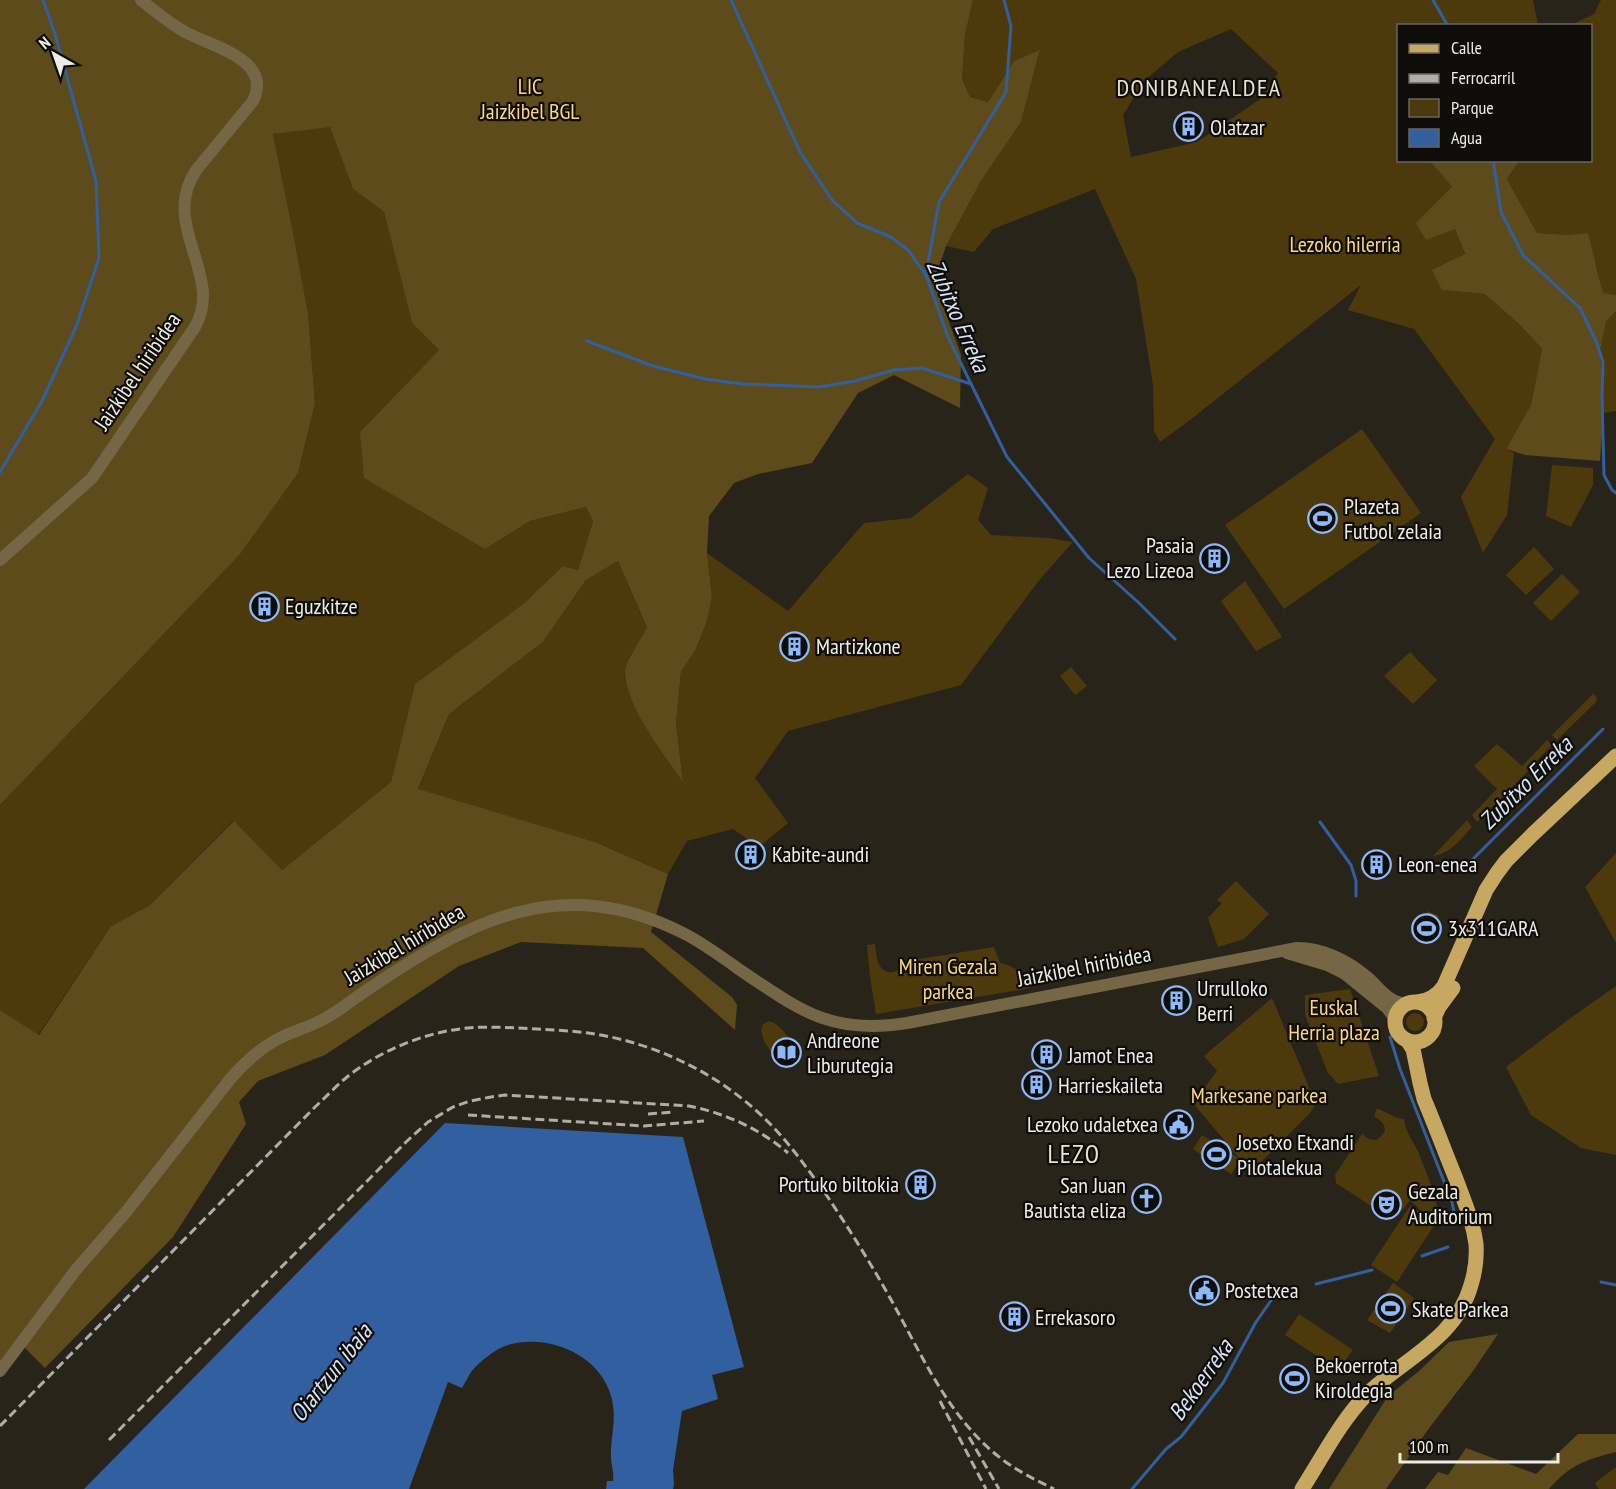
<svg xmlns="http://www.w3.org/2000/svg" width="1616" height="1489" font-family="'PT Sans Narrow',sans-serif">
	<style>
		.green { fill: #4c3a0c; fill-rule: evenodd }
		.forest { fill: #5e4b1c }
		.water { fill: #325f9f }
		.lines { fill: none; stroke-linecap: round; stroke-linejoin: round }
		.stream { stroke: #325f9f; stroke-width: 3 }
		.minor { stroke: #756645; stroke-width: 12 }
		.major { stroke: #c7a861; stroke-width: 15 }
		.rail { stroke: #b1ada6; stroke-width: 3; stroke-dasharray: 9 4.5; stroke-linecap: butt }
		.labels { text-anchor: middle; stroke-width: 4.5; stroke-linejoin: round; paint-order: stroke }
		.park-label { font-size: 22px; fill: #fdd77e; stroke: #0f0d09 }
		.poi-label { font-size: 22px; fill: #efece6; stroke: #0f0d09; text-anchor: start }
		.street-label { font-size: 22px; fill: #efece6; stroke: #0f0d09 }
		.neighbourhood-label { font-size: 24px; letter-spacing: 1.5px; fill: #e7e2d6; stroke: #0f0d09 }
		.water-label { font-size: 24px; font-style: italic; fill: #d7e4f7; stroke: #0f0d09 }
		.quarter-label { font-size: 26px; letter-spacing: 1.5px; fill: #e7e2d6; stroke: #0f0d09 }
	</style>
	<rect width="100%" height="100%" fill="#28241a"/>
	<path class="green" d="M973,0h560l5,25 -140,1v134l32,1 22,26 3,42 10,26 -32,15 10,20 42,4 35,31 22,24 -11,56 -25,44 8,4 -7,62 -24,38 -22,-56 34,-58 -81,-110 -66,-19 13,-25 -171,135 -30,22 -6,-11 -1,-46 -17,-106 -41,-90 -102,40 -19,23 -28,-6 35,-65 40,-59 19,-71 -26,10 -26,41 -18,-5 -8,-18 3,-44zM1231,29l47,44 -19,27 -62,42 -66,15 -8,-42 21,-34 34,-29z
		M1601,0h15v295l-13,-1 -7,-31 -26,-28 -33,-2 -30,-54 12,-18 71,-1v-134l-19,-1 23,-11z
		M330,126l23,63 31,23 28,111 27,27 -79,82 125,117 45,-28 56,-14 7,14 -15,49 -15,-4 -40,38 -108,80 -24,98 -109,88 -49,-49 -83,84 -39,21 -73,109 -38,-25v-205l138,-145 160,-187 17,-70 -7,-90 -14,-76 -21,-103z
		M1616,311v100l-13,2 1,-11 -4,-51 6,-29z
		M1362,429l59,84 -137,96 -59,-84z
		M1552,465l41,3v17l-22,42 -25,-11z
		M968,474l20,14 -10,32 13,15 58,3 24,4 -33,37 -79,106 -173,46 -33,47 33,45 -29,24 -26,-18 -46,12 -19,33 -73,-32 -177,-52 31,-76 94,-72 43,-62 32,-19 29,68c-6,10 -17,25 -21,36 -10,27 41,93 57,116l-7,-58 5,-51 15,-23 11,-28 5,-23 -5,-45 81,58 76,-88 47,-5z
		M1534,547l20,22 -28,26 -20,-20z
		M1562,574l18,18 -29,29 -18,-18z
		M1245,581l37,56 -26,14 -35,-50z
		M1410,652l27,28 -24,24 -29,-28z
		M1071,667l16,19 -12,9 -15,-19z
		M1594,693l3,7 -2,3 -38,37 -5,-5z
		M1547,740l5,5 -24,25 -3,-2 3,3 -51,51 -5,-7 25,-26 -23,-23 23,-22 25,22z
		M1467,820l5,7c-11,12 -22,27 -39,29z
		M1616,853v90l-31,-56z
		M1236,881l33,33 -25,25 -26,8 -10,-29 14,-15 -5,-3z
		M1428,911l11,5 -10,23 -11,-4z
		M875,944c1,6 1,14 4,20 6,14 23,8 28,-3l87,-14 6,16c14,2 25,13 31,25l-155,26 -6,-37 -3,-32z
		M1616,986v169l-35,-7 -50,-33 -25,-48 66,-50z
		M1350,989l29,87 -41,8 -10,-11 -23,-58v-20z
		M1272,998l44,106 -6,9 -59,59 -10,-12 -10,14 -38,-25 9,-14 38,24 -47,-56 24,-32 -13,-15z
		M1406 1022a9 9 0 1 1 18 0a9 9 0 1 1-18 0Z
		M769,1021c10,3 15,10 20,18l-17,15 -8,-13 -3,-11 2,-6z
		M1377,1108l20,10 7,1c1,13 10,23 15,35 9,21 17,42 20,64l-42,64 -26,-17 39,-59 21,14 -21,-20 -9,12c1,-7 -1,-11 -7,-15h-6l-8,8 -3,-2 -3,5 -38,-25 -1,-8 27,-41 7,5 7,1c14,-9 10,-16 -2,-24z
		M1393,1283l21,15 -24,35 -23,-13z
		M1299,1314l54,36 -15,20 -53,-35z
		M1616,1467v22h-17l-4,-6z"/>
	<path class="forest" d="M0,0h973l-8,35 -3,44 8,18 18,5 26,-41 26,-11 -19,72 -40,59 -35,65 -12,35 27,74 -1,53 -66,-33 -36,18 -46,70 -54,11 -24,9 -25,33 -2,37 5,45 -5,23 -11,28 -15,23 -5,51 7,59c-19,-28 -60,-79 -58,-113 1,-8 17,-32 22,-41l-29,-67 -32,19 -43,62 -94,72 -31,75 177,53 73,32 -17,58 81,65 5,8 -2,25 -92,-82 -122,-6 -62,24 -134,89 -67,26 -19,21 7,22 -73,113 -128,131 -28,-28 -17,21v-351l39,25 72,-109 39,-21 84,-84 48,49 109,-88 24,-98 108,-80 40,-38 15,4 15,-49 -7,-14 -56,14 -45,28 -121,-71 -4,-46 79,-82 -27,-27 -28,-111 -31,-23 -23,-62 -57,7 21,103 14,76 7,90 -17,70 -58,81 -240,251z
		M1430,161h89l-12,18 30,54 33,2 18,-2 15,60 13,2v16l-10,11 -6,29 4,51 -4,59 -75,-6 -19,-6 25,-44 11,-56 -22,-24 -35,-31 -43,-4 -10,-20 33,-16 -10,-25 -29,11 -10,-17 36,-36z
		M1498,1334l-25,37 -43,56 -44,62h-57l59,-93 30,-24 31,-30z
		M1578,1434h38v18c-31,8 -45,12 -67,37h-124l13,-17 10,3 18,-27 70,26z"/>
	<path class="water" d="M445,1123l238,14 61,230 -32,8 6,24 -36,12 -9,59 1,14 -1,5h-67l1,-8h6c1,-9 -1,-13 -2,-22 -1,-25 8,-43 -2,-69 -15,-38 -63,-56 -101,-45 -13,4 -28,16 -37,27 -3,5 -6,11 -9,16l-14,-6 -39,107h-325z"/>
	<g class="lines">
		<path class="stream" d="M731,0l69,152 32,48 25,23 34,14 17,13 18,25 22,62 59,120 82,101 50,45 36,36
			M1433,0l15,26
			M1493,160l8,52 22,43 57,53 16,33 7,21 -1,35 2,78 8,15 4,3
			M926,274l13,-72 67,-110 5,-66 -7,-26
			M587,341l66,25 52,13 37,5 76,3 37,-6 39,-11 28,-2 49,16
			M0,472l42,-71 34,-74 23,-69 -3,-77 -41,-147 -12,-34
			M1320,822l31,43 5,16v15
			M1472,860l131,-131
			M1390,1037l10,32 52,133 3,15
			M1422,1256l26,-9
			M1601,1282l15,3
			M1316,1284l56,-14
			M1132,1489l34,-40 15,-12 42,-54 33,-61 16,-23 15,-8 5,-2"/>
		<path class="minor" d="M0,560l92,-82 103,-151c30,-53 -37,-102 2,-158l56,-68c20,-41 -39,-54 -66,-68 -17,-9 -31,-21 -46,-33
			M1287,953l40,12 18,9 42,34 8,11
			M0,1371l75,-100 51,-59 105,-134c13,-15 27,-28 45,-38 14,-8 31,-12 46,-20 16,-8 30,-20 45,-30 103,-70 194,-118 316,-57 20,10 39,24 57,37 61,41 91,65 167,53l390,-75c25,0 50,12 69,28 13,10 23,29 42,27"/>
		<path class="major" d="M1417,1002c12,-1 20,-6 27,-16l42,-96 11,-17 9,-12 27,-27 83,-78
			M1395 1022a20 20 0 1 1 40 0a20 20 0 1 1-40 0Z
			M1434,1018l5,-11 14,-19
			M1302,1489c20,-31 38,-67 64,-94 37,-36 90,-56 105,-110 4,-13 6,-27 5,-41 -3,-23 -12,-43 -20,-65 -11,-27 -21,-54 -32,-80l-4,-16 -7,-34 -6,-9"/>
		<path class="rail" d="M648,1114l27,-2
			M468,1115l176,11 60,-5
			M940,1401l46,88
			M0,1426l315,-319c11,-10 21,-21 32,-30 34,-27 78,-45 121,-49 23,-2 46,0 69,1 19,1 39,2 58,5 67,11 132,44 179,94 19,20 35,43 51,65 25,37 48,74 69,112 30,55 58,117 109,155 16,12 33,20 51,29
			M969,1437l30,52
			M109,1440l297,-298 22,-20 25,-15 17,-6 21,-4 14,-2 184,11c36,7 71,23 99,47"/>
	</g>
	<defs>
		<symbol id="building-ring" viewBox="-11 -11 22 22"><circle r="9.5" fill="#0f0d09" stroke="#8cb9fc" stroke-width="1.5"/><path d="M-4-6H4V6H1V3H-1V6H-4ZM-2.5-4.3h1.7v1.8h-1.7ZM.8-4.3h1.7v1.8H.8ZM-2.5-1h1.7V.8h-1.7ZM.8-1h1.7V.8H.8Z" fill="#8cb9fc"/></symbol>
		<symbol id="stadium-ring" viewBox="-11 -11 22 22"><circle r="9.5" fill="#0f0d09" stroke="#8cb9fc" stroke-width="1.5"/><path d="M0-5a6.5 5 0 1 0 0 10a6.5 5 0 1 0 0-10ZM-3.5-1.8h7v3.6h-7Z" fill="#8cb9fc"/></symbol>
		<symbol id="library-ring" viewBox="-11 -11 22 22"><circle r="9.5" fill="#0f0d09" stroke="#8cb9fc" stroke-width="1.5"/><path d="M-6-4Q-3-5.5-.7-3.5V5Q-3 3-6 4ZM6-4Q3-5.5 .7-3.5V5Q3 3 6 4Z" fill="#8cb9fc"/></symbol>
		<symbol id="civic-ring" viewBox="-11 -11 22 22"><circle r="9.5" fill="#0f0d09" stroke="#8cb9fc" stroke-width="1.5"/><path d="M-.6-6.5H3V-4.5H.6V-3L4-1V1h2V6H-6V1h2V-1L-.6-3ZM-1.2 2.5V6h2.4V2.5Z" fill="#8cb9fc"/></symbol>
		<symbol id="church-ring" viewBox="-11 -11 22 22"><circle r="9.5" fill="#0f0d09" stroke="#8cb9fc" stroke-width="1.5"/><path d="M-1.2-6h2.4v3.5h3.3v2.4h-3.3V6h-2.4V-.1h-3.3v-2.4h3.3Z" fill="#8cb9fc"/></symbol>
		<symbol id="theatre-ring" viewBox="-11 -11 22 22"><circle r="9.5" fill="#0f0d09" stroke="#8cb9fc" stroke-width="1.5"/><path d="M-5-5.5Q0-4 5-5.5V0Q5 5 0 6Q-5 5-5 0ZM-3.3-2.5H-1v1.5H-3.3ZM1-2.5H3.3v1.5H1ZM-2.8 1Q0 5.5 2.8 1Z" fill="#8cb9fc"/></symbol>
	</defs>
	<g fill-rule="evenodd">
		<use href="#building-ring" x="1172" y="110" width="33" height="33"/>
		<use href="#stadium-ring" x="1306" y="502" width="33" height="33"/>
		<use href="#building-ring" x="1198" y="542" width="33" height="33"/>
		<use href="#building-ring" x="248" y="590" width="33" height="33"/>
		<use href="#building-ring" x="778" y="630" width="33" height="33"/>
		<use href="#building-ring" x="734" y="838" width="33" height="33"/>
		<use href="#building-ring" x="1360" y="848" width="33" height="33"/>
		<use href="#stadium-ring" x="1410" y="912" width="33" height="33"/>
		<use href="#building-ring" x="1160" y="984" width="33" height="33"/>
		<use href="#library-ring" x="770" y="1036" width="33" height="33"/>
		<use href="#building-ring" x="1030" y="1038" width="33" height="33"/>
		<use href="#building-ring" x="1020" y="1068" width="33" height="33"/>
		<use href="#civic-ring" x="1162" y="1108" width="33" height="33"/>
		<use href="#stadium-ring" x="1200" y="1138" width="33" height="33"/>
		<use href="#building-ring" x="904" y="1168" width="33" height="33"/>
		<use href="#church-ring" x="1130" y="1182" width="33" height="33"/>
		<use href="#theatre-ring" x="1370" y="1188" width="33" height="33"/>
		<use href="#civic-ring" x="1188" y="1274" width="33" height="33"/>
		<use href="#stadium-ring" x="1374" y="1292" width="33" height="33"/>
		<use href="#building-ring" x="998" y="1300" width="33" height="33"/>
		<use href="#stadium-ring" x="1278" y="1362" width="33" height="33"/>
	</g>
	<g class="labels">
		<g class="park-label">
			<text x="530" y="94">LIC<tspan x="530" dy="25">Jaizkibel BGL</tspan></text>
			<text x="1345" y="252">Lezoko hilerria</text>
			<text x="948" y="974">Miren Gezala<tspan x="948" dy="25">parkea</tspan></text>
			<text x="1334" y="1015">Euskal<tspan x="1334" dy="25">Herria plaza</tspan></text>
			<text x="1259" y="1103">Markesane parkea</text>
		</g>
		<g class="poi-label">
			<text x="1210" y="135">Olatzar</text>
			<text x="1344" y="514">Plazeta<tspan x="1344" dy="25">Futbol zelaia</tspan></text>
			<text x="1194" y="553" text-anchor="end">Pasaia<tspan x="1194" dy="25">Lezo Lizeoa</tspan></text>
			<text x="285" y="614">Eguzkitze</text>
			<text x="816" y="654">Martizkone</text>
			<text x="772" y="862">Kabite-aundi</text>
			<text x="1398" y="872">Leon-enea</text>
			<text x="1448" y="936">3x311GARA</text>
			<text x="1197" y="996">Urrulloko<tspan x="1197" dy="25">Berri</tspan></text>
			<text x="807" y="1048">Andreone<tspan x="807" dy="25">Liburutegia</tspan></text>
			<text x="1068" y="1063">Jamot Enea</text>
			<text x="1058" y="1093">Harrieskaileta</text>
			<text x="1158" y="1132" text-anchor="end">Lezoko udaletxea</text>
			<text x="1237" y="1150">Josetxo Etxandi<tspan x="1237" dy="25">Pilotalekua</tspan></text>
			<text x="899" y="1192" text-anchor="end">Portuko biltokia</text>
			<text x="1126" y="1193" text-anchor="end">San Juan<tspan x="1126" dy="25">Bautista eliza</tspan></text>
			<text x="1408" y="1199">Gezala<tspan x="1408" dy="25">Auditorium</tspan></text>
			<text x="1225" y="1298">Postetxea</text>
			<text x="1412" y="1317">Skate Parkea</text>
			<text x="1035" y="1325">Errekasoro</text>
			<text x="1315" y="1373">Bekoerrota<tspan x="1315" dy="25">Kiroldegia</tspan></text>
		</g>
		<g class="street-label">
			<text transform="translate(137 371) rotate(-56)" y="8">Jaizkibel hiribidea</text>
			<text transform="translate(404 944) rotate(-31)" y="8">Jaizkibel hiribidea</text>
			<text transform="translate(1084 966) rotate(-11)" y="8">Jaizkibel hiribidea</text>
		</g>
		<g class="neighbourhood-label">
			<text x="1199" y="96">DONIBANEALDEA</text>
		</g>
		<g class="water-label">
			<text transform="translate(958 316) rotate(66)" y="8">Zubitxo Erreka</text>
			<text transform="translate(1526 783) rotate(-45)" y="8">Zubitxo Erreka</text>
			<text transform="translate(331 1373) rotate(-52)" y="8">Oiartzun ibaia</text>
			<text transform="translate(1201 1380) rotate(-55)" y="8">Bekoerreka</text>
		</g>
		<g class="quarter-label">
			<text x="1074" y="1163">LEZO</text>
		</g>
	</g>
	<rect x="1397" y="24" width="195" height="138" fill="#0f0d09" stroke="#696661" stroke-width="1.5"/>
	<rect x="1409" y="44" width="30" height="9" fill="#c7a861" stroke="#696661" stroke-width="1.5"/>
	<text x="1451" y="54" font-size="18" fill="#efece6">Calle</text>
	<rect x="1409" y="74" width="30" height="9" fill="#b1ada6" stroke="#696661" stroke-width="1.5"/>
	<text x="1451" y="84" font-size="18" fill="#efece6">Ferrocarril</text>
	<rect x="1409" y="99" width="30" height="18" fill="#4c3a0c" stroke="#696661" stroke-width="1.5"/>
	<text x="1451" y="114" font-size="18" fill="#efece6">Parque</text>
	<rect x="1409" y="129" width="30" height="18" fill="#325f9f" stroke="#696661" stroke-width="1.5"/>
	<text x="1451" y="144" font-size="18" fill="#efece6">Agua</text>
	<g transform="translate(54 54) rotate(320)" stroke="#0f0d09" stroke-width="4.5" paint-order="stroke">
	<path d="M0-4.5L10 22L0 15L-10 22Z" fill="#efece6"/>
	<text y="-9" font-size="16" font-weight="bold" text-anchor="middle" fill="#efece6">N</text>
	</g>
	<path d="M1400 1453v9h158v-9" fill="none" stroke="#efece6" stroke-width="3"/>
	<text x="1409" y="1453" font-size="18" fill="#efece6" stroke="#0f0d09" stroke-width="4.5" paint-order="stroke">100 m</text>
</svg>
